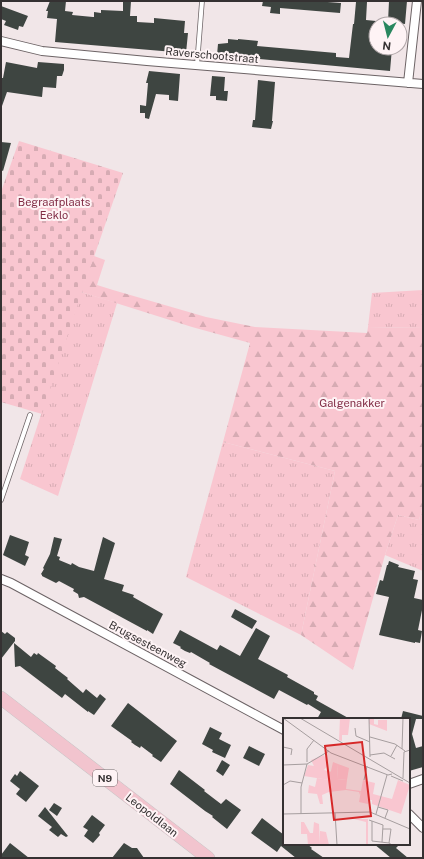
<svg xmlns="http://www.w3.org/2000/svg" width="424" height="859" font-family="'Public Sans',sans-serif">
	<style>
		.grass { fill: url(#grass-tufts) }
		.forest { fill: url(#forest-firs) }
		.cemetery { fill: url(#cemetery-stones) }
		.building { fill: #3e4541 }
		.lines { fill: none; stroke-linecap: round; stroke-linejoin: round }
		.lane-casing { stroke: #6c6365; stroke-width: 5.5 }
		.street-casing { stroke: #6c6365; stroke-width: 10 }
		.primary-casing { stroke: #c6c5c6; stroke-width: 14 }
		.lane { stroke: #fff; stroke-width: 4 }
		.street { stroke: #fff; stroke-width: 8 }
		.primary { stroke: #f2c4ce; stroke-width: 13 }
		.labels { text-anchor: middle; stroke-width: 4; stroke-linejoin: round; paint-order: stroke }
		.shield { fill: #fef3f5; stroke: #716b6c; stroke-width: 1 }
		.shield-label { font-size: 10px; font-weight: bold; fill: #353132 }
		.street-label { font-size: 11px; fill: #353132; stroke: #fef3f5 }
		.park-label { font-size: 11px; fill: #812c45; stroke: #fef3f5 }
		.inset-road { fill: none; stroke: #a69e9f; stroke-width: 1 }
		.view { fill: #d62828; fill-opacity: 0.15; stroke: #d62828; stroke-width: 2 }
		.inset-edge { fill: none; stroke: #353132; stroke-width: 2 }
	</style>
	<defs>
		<pattern id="grass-tufts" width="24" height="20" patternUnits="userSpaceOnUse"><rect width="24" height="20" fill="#f9c6d0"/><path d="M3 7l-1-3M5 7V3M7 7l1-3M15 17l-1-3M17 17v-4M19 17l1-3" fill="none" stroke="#d6abb3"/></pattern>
		<pattern id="forest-firs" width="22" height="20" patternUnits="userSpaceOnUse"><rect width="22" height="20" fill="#f9c6d0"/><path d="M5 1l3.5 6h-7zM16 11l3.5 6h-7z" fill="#d6abb3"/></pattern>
		<pattern id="cemetery-stones" width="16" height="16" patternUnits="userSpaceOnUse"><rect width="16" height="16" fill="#f9c6d0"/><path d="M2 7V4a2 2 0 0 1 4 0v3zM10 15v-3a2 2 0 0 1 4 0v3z" fill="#d6abb3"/></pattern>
	</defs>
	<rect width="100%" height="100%" fill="#f1e6e8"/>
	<path class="grass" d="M423,290v38l-55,-1 4,-34z
		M81,292l36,11 -59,193 -38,-17z
		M223,442l112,29 -34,164 -115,-58z
		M423,505v66l-38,-16 13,-40 21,5z"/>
	<path class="forest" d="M94,256l11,4 -8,25 16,5 93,27 49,10 112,6 1,-6 55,1v177l-4,15 -21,-5 -13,40 -32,115 -52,-35 34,-164 -112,-29 27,-99 -58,-16 -111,-35z"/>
	<path class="cemetery" d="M19,141l104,32 -45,130 -36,111 -41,-12v-213h1z"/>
	<path class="building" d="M50,1h16l-1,10 8,1 -1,3 21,2h1v-5l7,1v-3l22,1v-10h8l-1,15h7v6l17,1v-5l31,3 -1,12h4l-2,20 -131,-11 2,-23 -10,-1 1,-7h-2z
		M263,1h51l27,2 -1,10 -60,-5v6l-10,-1 1,-6 -9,-1z
		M389,1h18l-2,23 -17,-2z
		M356,2h11l-1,18 10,1v27h16l-2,23 -173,-16 1,-11 10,-1v-4l10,1v-1l20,2 -1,5 79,7v4l13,1 4,-34h1z
		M1,6l27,10 -5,11 -4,-1 -1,4 -14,-5 2,-4 -5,-2z
		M6,62l31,6 1,-6 26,2v6l-2,6h-5l-1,12 -13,-1 -1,10 -35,-5 -5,14h-1v-28h2z
		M149,71l31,3 -2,27 -9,-1v-5l-13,-1 -7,25 -4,-1v-5h-5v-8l6,1 2,-23h-2z
		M212,76l13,1 -1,14h4l-1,10 -11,-1v-4h-6z
		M258,80l17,2 -3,39h1l-2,8 -19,-2 1,-7h2z
		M1,142l10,1 -8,28 -2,-1z
		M10,535l19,7 -4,13 4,2 -4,9 -22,-11z
		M54,537l8,2 -5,17 3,1 -1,3 12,5 1,-2 7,4 15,4 9,-34 12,6 -11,36 20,6 -2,6 12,4 -1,2 30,17 -10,20 -6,-4v1l-63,-34 -5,1 -1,-4 -5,-3 1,-2 -15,-8 -3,2 -14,-7v-1l-1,-1 3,-5 -1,-1 7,-14z
		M389,561l10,4 -1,2 17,4 -2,8 5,1 -4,18 9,2v5l-5,25 4,1 -2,12 -5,-1v1l-36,-8 10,-38 -13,-3 4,-14 3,1 4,-16h1z
		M235,609l22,12 -5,8 -21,-12z
		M256,628l14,8 -12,23 30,16 -1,2 27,15v2l4,2 -2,4 34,19h-33l4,-7 -13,-8 -1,1 -28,-15 -5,9 -65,-35 1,-1 -19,-11 -1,1 -5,-2 -5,-3 1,-1 -8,-4 7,-13 37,20 3,-5 20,11z
		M1,631l4,3 2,-2 8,6v3l-14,18z
		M14,643l17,14 3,-4 3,2 1,-2 18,13 -1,2 13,10 -1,1 16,14 3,-4 11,9 3,-4 6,5 -12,16 -6,-4v1l-23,-18 -3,4 -42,-32 -5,1z
		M128,703l49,38 -16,21 -9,-6 1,-1 -12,-9 -1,2 -5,-3 -4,-3 1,-1 -21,-15z
		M403,711l20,5v3h-7l-4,15 4,14 7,-2v21l-14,4v-52h-8z
		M210,727l12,6 -3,6 12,6 -6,13 -13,-6 1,-2 -11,-6z
		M249,746l16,8 -6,12 -16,-8z
		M222,760l8,5 -7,11 -7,-5z
		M179,770l26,20 -1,1 17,13 5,-5 15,11 -14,19 -15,-12 1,-1 -8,-5 -35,-27z
		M20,771l19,15 -13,16 -10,-8 4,-5 -10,-8 5,-7 2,2z
		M54,803l8,5 -5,8 -8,-6z
		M45,807l23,29 -2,1 -5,-3 -3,3 -9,-7 3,-3 -14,-11z
		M92,815l13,10 -6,8 1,2 -7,8 -9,-7 4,-6 -5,-3z
		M262,818l22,17v9h23l5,4 -1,1 13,9h-28l-15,-12 -4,6 -26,-19z
		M10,843l19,15h-28v-3z
		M124,843l8,5h5l7,10h-32z
		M374,844h26l-4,4 12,10h-17z"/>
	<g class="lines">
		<defs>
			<path id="lane" d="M197,65l5,-64
				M1,500l29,-85"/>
			<path id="street" d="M1,41l41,10 105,10 276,23
				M408,83l9,-82
				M1,579l10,4 273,147
				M409,784l14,-5
				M409,814l14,14"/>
			<path id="primary" d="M1,698l207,160"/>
		</defs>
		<use href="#lane" class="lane-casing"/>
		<use href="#street" class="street-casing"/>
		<use href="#primary" class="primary-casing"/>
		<use href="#lane" class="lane"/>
		<use href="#street" class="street"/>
		<use href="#primary" class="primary"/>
	</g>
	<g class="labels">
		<rect class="shield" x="93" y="770" width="24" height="16" rx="3"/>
		<g class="shield-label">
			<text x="105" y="782">N9</text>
		</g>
		<g class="street-label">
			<text transform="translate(212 55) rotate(5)" y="4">Raverschootstraat</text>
			<text transform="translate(148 644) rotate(28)" y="4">Brugsesteenweg</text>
			<text transform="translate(152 815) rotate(38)" y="4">Leopoldlaan</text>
		</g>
		<g class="park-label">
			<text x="54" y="206">Begraafplaats<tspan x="54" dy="13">Eeklo</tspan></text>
			<text x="352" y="407">Galgenakker</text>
		</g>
	</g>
	<g transform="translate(283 718)">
		<rect width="127" height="127" fill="#f1e6e8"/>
		<path d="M41,37l4,10 -4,5 8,2 -3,8 -25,-4 4,-11 6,1 -3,-6zM55,46l11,4 -2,12 -10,-1zM37,113l6,1 3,13h-9z" fill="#f9c6d0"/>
		<path d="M57,0h10l-2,17h-6v6l-3,-1zM86,1h5v5l4,1v-5h9v11l-18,-7zM50,44l5,2 -1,15 10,1 -1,9 15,2 -1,4 -1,-3 -13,-2 -17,2 -7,3 1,9h-3l-3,-10 -9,-1 1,-8 6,2 2,-9 12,2zM71,101h14v26h-2v-23zM18,104h3l6,11h3l1,-11 5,2 1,21h-12l-1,-11h-6z" fill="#f9c6d0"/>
		<path d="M80,62l12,3 -2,11 19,5 6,-19 12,5 -9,29 -29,-10v-4h-3l-1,4 -9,-2z" fill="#f9c6d0"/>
		<path class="inset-road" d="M0,0l48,35 57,22 4,-1M17,0l110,65M86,0l1,39M72,10l1,8 14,6M87,19l25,7 10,7M0,29l9,2 -1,6M119,31l1,-31M87,37l14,-2 11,6M108,38l6,-11M24,44v-13l7,-9M0,47l24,-1 22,-13M108,58l12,5M120,60l1,-26 6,-2M81,62l3,-14M0,67l7,-4 12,2M95,89l10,3 -3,8M52,95l2,32M0,96l87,-2 40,17M18,96v-27l6,-23M93,96l11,-39M86,102l14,5 -1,17M89,103v20l17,2M100,111h8l-2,14 3,2"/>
		<path class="view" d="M79,24l9,74 -37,4 -9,-74z"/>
		<rect width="127" height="127" class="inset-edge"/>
	</g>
	<rect width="424" height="859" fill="none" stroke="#353132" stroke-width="4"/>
	<g transform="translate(388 36) rotate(187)"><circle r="19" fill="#fef3f5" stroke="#aea5a7"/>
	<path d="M0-3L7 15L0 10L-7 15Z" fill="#29875f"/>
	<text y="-6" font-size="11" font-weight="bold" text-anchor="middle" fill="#353132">N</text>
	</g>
</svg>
